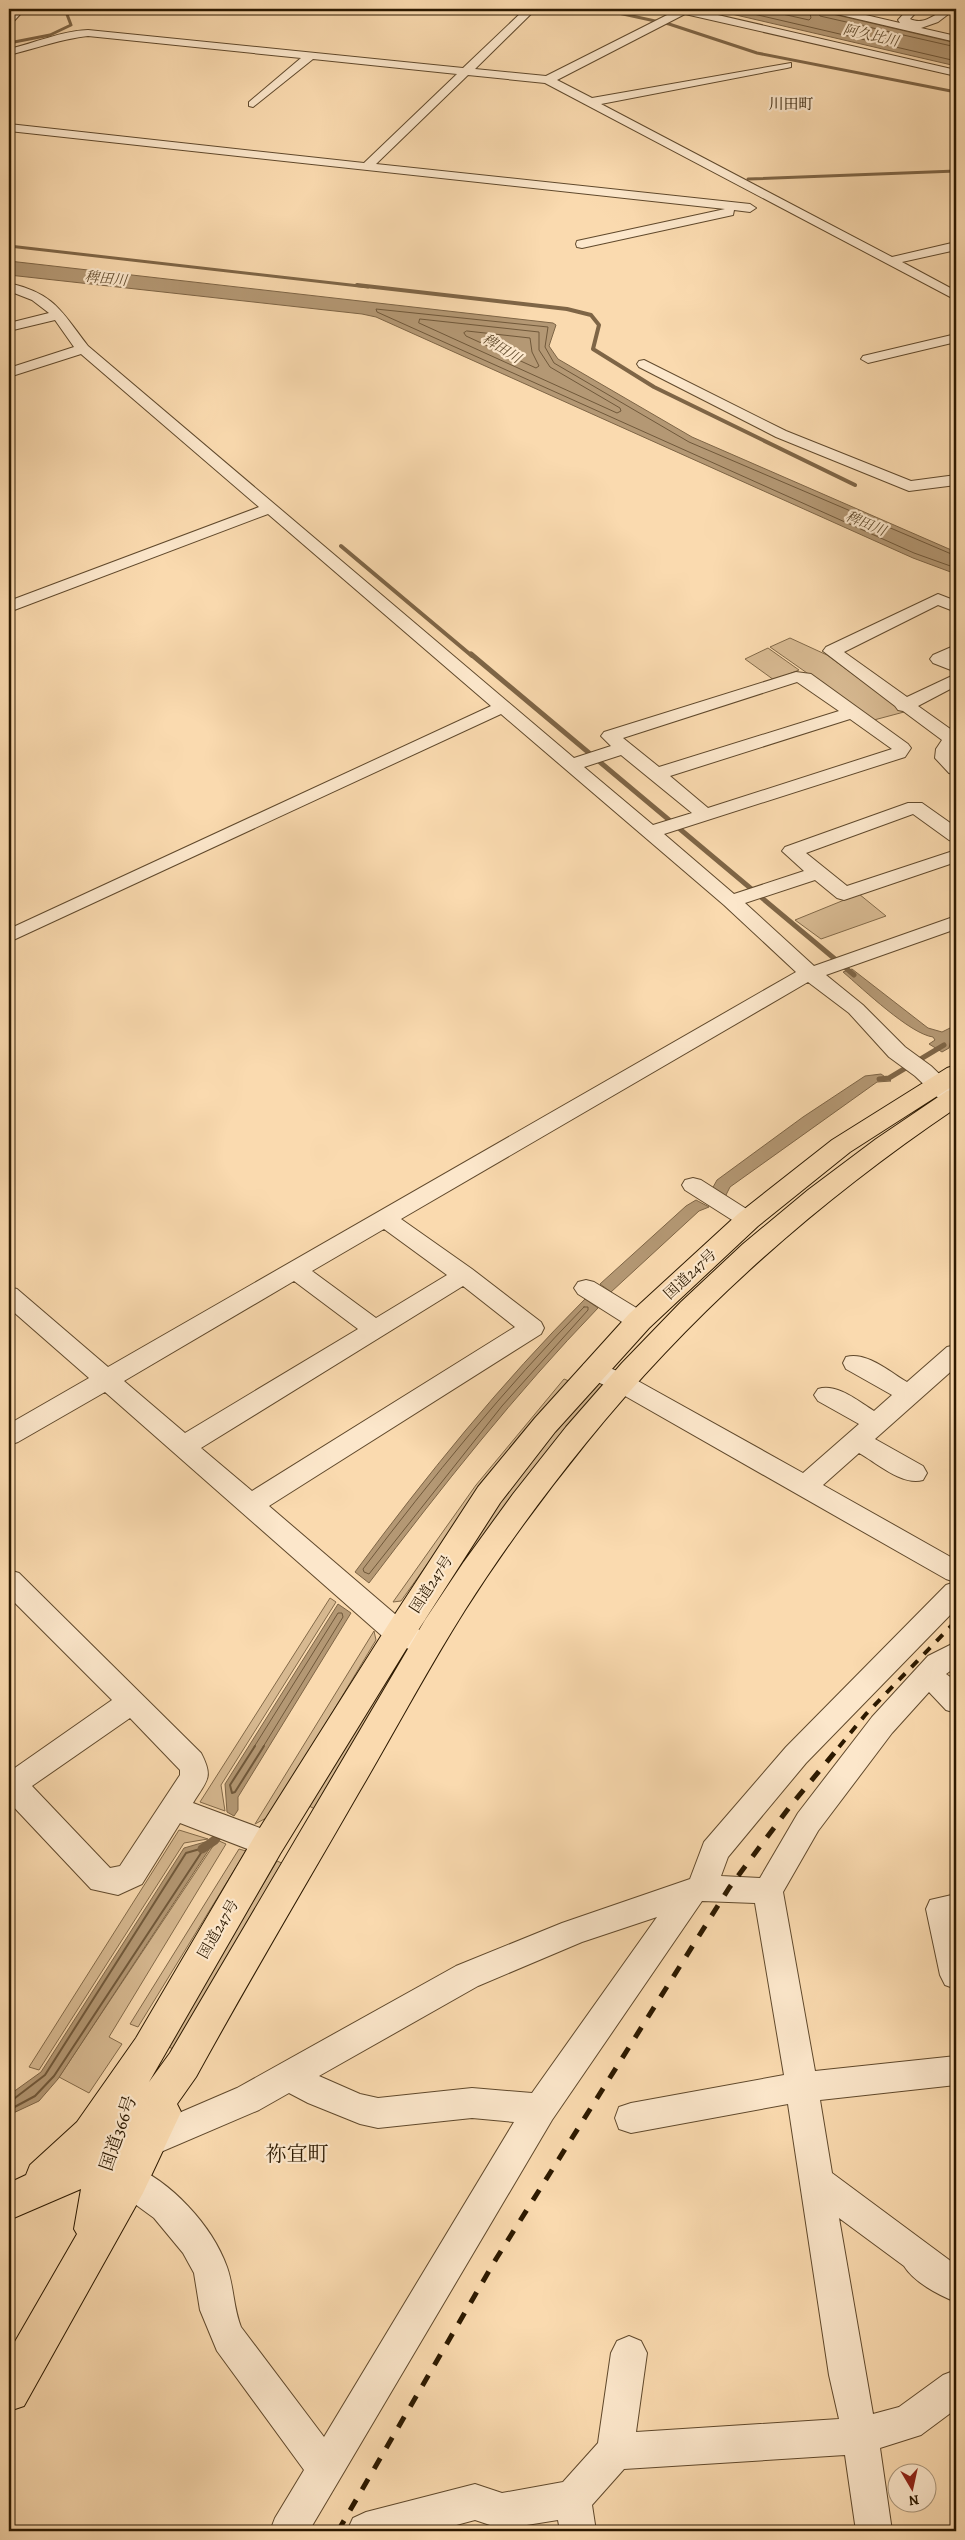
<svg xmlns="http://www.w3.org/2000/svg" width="965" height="2540" font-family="Alegreya,'Noto Serif JP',serif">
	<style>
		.green { fill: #d7b991; stroke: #826948 }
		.water { fill: #b49874; stroke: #7e6546 }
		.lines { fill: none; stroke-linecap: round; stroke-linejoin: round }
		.shore-far1 { stroke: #70583a; stroke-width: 1 }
		.shore { stroke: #70583a; stroke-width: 2 }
		.stream-far3 { stroke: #7e6546; stroke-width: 3 }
		.stream-far2 { stroke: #7e6546; stroke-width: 4 }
		.stream-far1 { stroke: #7e6546; stroke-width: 5 }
		.stream { stroke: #7e6546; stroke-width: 9 }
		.minor-casing { stroke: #60492c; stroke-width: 2 }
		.highway-casing { stroke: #2c1900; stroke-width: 2 }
		.minor { fill: #fce7cb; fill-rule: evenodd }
		.highway { fill: #fadaaf; fill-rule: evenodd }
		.rail-far1 { stroke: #2c1900; stroke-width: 4; stroke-dasharray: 9 9; stroke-linecap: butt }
		.rail { stroke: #2c1900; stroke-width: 5; stroke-dasharray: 12 12; stroke-linecap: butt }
		.labels { text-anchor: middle; stroke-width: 4.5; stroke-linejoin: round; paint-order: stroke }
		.far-water-label { font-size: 14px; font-style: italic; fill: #624c2e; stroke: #fce7cb }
		.far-quarter-label { font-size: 15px; fill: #2c1900; stroke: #fce7cb }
		.street-label { font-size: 15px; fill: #2c1900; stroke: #fce7cb }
		.near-street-label { font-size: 18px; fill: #2c1900; stroke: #fce7cb }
		.near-quarter-label { font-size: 21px; fill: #2c1900; stroke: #fce7cb }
	</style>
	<rect width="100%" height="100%" fill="#fadaaf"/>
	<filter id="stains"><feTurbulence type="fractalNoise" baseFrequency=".004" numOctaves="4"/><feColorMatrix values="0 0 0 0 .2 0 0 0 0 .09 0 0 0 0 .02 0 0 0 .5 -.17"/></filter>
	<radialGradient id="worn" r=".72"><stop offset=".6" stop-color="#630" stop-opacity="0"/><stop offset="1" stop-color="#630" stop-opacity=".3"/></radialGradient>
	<path class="green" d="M790,638l37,17 77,57 -30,8 -104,-73z
		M768,648l31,22 -25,10 -29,-21z
		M859,894l27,22 -65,23 -26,-19z
		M564,1379l5,2 -86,105 -82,115 -8,1 83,-117z
		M597,1380l8,4 -166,218 -5,2 75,-119z
		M330,1598l6,4 -115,183 4,26 -25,-9z
		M374,1631l2,9 -106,176 -15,8z
		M384,1677l8,2 -77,130 -8,-4z
		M179,1830l29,9 -24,4 -145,227 -10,-3z
		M217,1840l9,4 -117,193 13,7 -33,49 -30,-16z
		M239,1849l7,2 -108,176 -8,-3z
		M277,1861l7,3 -111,185 -6,-3z"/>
	<path class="water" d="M710,9h101l145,34v23z
		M9,261l544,62 3,2 -7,21 9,13 134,78 264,115v22l-43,-16 -537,-241 -14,-3 -353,-39z
		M852,969l76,59 14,4 14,-7v12l-5,3 -2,8 -7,4 -13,-8 6,-4 -2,-3c-23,-3 -70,-48 -90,-65z
		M881,1074l10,7 -14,1 -147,105 -5,10 -13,-8 5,-9 86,-63 62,-41z
		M696,1200l13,7 -10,4 -88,81 -11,-8 86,-78z
		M585,1299l13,9c-83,86 -157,180 -229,275l-14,-11c71,-96 146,-189 230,-273z
		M338,1604l13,9 -113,184v13l-4,6 -7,-4 -2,-28z
		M205,1842l5,6 -152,231 -19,22 -30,14v-20l32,-23 143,-224z"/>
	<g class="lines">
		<path class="shore-far1" d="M732,9l224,52
			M760,9l49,11 2,-2 -2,-9
			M816,9l4,7 136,31
			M420,319l119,13v18l11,17 70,41 1,3 -4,2 -198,-90z
			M467,331l63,7 2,14 7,14 -3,2 -70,-32 -2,-3z
			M956,556l-267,-114 -135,-79 -9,-16 3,-20 -172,-18 1,3 537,241 42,15
			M584,1307h4v3l-86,96 -133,168 -5,-2 -1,-3c69,-91 141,-180 221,-262z
			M254,1747l84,-134h4l1,4 -80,130"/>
		<path class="shore" d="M255,1746l-25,39 2,8 3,-1 29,-46
			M9,2099l6,-1 30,-23 141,-222 14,-4 1,4 -147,223 -19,20 -26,14"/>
		<path class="stream-far3" d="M600,9l69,15 88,29 199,39
			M9,43l41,-8 21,-10 -6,-16
			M748,179l208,-8
			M9,246l359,41"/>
		<path class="stream-far2" d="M357,285l210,24 24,6 8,10 -6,24 61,38 201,98
			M341,546l131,110"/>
		<path class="stream-far1" d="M471,654l383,321
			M879,1079l10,-1 55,-33"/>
		<path class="stream" d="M202,1849l13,-9 7,-10"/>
		<defs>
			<path id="minor" d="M14,9h11l-12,13 -4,1v-9z
				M525,9h11l-61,60 71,7 129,-65 -1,-2h18l264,61v6l-271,-62 -128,66 35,18 199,-35v4l-4,1 -186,36 291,153 64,-15v8l-54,12 54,29v9l-411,-217 -77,-8 -92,89 374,40 6,4 -6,4 -16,-2 -1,5 -151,33 -5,-1 -1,-3 1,-3 148,-32 -716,-78v-7l355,39 93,-89 -144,-15 -60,48 -4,-1v-4l52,-44 -213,-22c-23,2 -55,13 -79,19v-6c26,-6 52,-18 79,-19l375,38z
				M823,9h17l60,14 -2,-3 10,-11h11l-9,10c18,8 25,-10 45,-10l-17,13 -17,6 35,8v6l-128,-30z
				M9,283c46,11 52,28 79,63l486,412 37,-12 -10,-10 3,-4 192,-60 15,2 97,70 3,4 -6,9 -241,77 70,60 70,-23 -22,-20 3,-4 123,-44h14l34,24v15l-7,-2 -36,-26 -107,39 41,33 109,-36v12l-112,38 -7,-2 -22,-18 -70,23 69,63 142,-50v13l-130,46 37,30 42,42 26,19 25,24v19l-8,-2 -33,-31 -26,-19 -40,-44 -41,-31 -407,237 71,50 69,53 3,6 -3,6 -272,172 140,120 16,6 4,8 -4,8 -10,3 -26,-9 -284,-250 -87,50 -9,3v-21l80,-46 -80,-70v-21l8,2 91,78 688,-395 -72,-67 -223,-191 -492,228v-13l482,-223 -223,-192 -259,98v-11l250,-94 -178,-153 -72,23v-9l65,-21 -19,-27 -46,11v-8l40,-10 -17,-13 -23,-9zM797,682l42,29 -180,56 -36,-29zM850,719l42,30 -184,59 -38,-32zM621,755l71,58 -39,12 -69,-58zM384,1229l63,46 -71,43 -64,-47zM294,1281l64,48 -173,104 -61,-52zM463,1286l52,41 -263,164 -51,-43z
				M956,334v8l-88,21 -7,-4 2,-3z
				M644,360l142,71 125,50 45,-6v10l-47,6 -5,-2 -128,-52 -137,-70 -2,-3 2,-3z
				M938,594l18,7v11l-18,-7 -94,47 63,45 49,-23v12l-38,20 38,27v13l-3,8 3,5v16l-7,-2 -14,-15 1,-9 6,-9 -39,-29 -5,-1 -3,-4 -72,-55 3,-4z
				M956,645v12l-4,2 4,2v11l-23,-9 -3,-4 3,-4z
				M693,1178l8,2 55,35 4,5 -4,5 -8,3 -8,-3 -55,-35 -3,-5 3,-5z
				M586,1280l8,2 54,33 3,6 -3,6 -9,2 -9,-2 -52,-33 -4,-6 4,-6z
				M956,1345v22l-81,72 48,27 4,7 -4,7c-21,6 -46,-17 -64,-27l-36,32 133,75v49l-150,154 -78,94 -7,19 39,2 38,-65 74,-96 56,-61 28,-14v25l-10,7 10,7v32l-10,-3 -17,-18 -37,41 -74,98 -35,61 32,179 141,-15v29l-136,15 12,73 124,92v37c-18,-7 -42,-20 -52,-36l-65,-48 34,196 26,-7 44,-32 13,-5v39l-35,26 -41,13 12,83h-36l-11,-76 -221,14 -32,36 4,26h-36l-2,-11 -56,9 -27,-9 -41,11h-87l6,-13 13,-6 109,-28 27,9 61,-11 35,-39 13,-90 6,-12 12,-5 12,5 6,12 -11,79 203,-13 -10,-44 -41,-271 -157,29 -12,-4 -4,-11 4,-11 12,-4 153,-28 -29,-172 -53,-2 -150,219 -243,411h-39l5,-13 29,-48 -87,-119 -17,-41 -6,-37 -11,-20 -29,-35 -37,-27 -5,-11 5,-11 12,-5c42,17 83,61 98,103 7,20 6,39 14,60l83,110 190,-315 -42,-4 -94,10 -18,-4 -52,-21 -19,-10 -30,17 -117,50 -12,-4 -4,-11 4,-11 107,-46 219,-122 106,-43 128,-44 14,-37 82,-95 160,-162 9,-3 -9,-3 -335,-191 -27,-12 -3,-6 3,-6 9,-3 36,15 174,97 56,-49 -41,-23 -4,-6 4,-6c19,-6 40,12 56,22l18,-16 -46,-26 -3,-6 3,-6c20,-6 44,15 61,25l40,-35zM657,1917l-125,176 -60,-5 -94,10 -18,-4 -41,-18 159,-90 104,-44z
				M9,1570l10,3 182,180c13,25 6,27 -8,50l86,32 4,9 -4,9 -11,4 -88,-34 -38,61 -24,11 -27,-6 -82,-87v-30l103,-72 -103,-103zM130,1718l50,52v5l-60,91 -10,2 -78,-82z
				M956,1894v95l-11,-4 -5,-10 -14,-66 4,-9z"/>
			<path id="highway" d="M956,1065v19l-106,68 -92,74 -109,102 -94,104 -55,71 -90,140 -130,211 -131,228 21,-29 255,-433 38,-57 50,-69 53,-67 56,-64 59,-61 62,-58 65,-54 68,-51 71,-48 9,-2v19c-139,94 -264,204 -370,335 -43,53 -84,109 -121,167 -38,60 -71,123 -107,184 -54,94 -110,188 -162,283l-19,27 4,8 -38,81 -119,213 -15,5v-59l68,-118 -3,-5 7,-40 -72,31v-37l17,-8 4,-10 47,-43 59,-84 120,-204 132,-209 90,-138 57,-69 94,-104 109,-100 94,-74 115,-72z"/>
		</defs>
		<use href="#minor" class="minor-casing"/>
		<use href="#highway" class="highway-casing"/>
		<use href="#minor" class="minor"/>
		<use href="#highway" class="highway"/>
		<path class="rail-far1" d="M839,1747l27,-33 90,-93"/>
		<path class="rail" d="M338,2531l158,-272 233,-371 62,-83 49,-59"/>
	</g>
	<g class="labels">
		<g class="far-water-label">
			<text transform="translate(871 35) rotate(13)" y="5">阿久比川</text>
			<text transform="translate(106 278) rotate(6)" y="5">稗田川</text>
			<text transform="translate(502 348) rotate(32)" y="5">稗田川</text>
			<text transform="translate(866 523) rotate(23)" y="5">稗田川</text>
		</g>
		<g class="far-quarter-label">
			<text x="791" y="109">川田町</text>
		</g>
		<g class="street-label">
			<text transform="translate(690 1274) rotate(-43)" y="5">国道247号</text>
			<text transform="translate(431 1584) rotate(-57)" y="5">国道247号</text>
			<text transform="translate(218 1929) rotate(-60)" y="5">国道247号</text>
		</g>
		<g class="near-street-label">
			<text transform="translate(118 2133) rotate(-71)" y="6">国道366号</text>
		</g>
		<g class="near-quarter-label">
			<text x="297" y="2161">祢宜町</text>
		</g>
	</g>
	<rect width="965" height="2540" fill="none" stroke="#fadaaf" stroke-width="30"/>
	<rect x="10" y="10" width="945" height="2520" fill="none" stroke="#2c1900" stroke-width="2.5"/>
	<rect x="15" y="15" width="935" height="2510" fill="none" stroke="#2c1900"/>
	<g transform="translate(912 2488) rotate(171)"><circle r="24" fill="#fce7cb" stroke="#a9957a"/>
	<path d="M0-4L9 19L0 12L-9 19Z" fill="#8f2418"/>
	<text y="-8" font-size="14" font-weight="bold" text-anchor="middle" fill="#2c1900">N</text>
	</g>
	<rect width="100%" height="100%" filter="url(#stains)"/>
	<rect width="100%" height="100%" fill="url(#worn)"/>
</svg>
